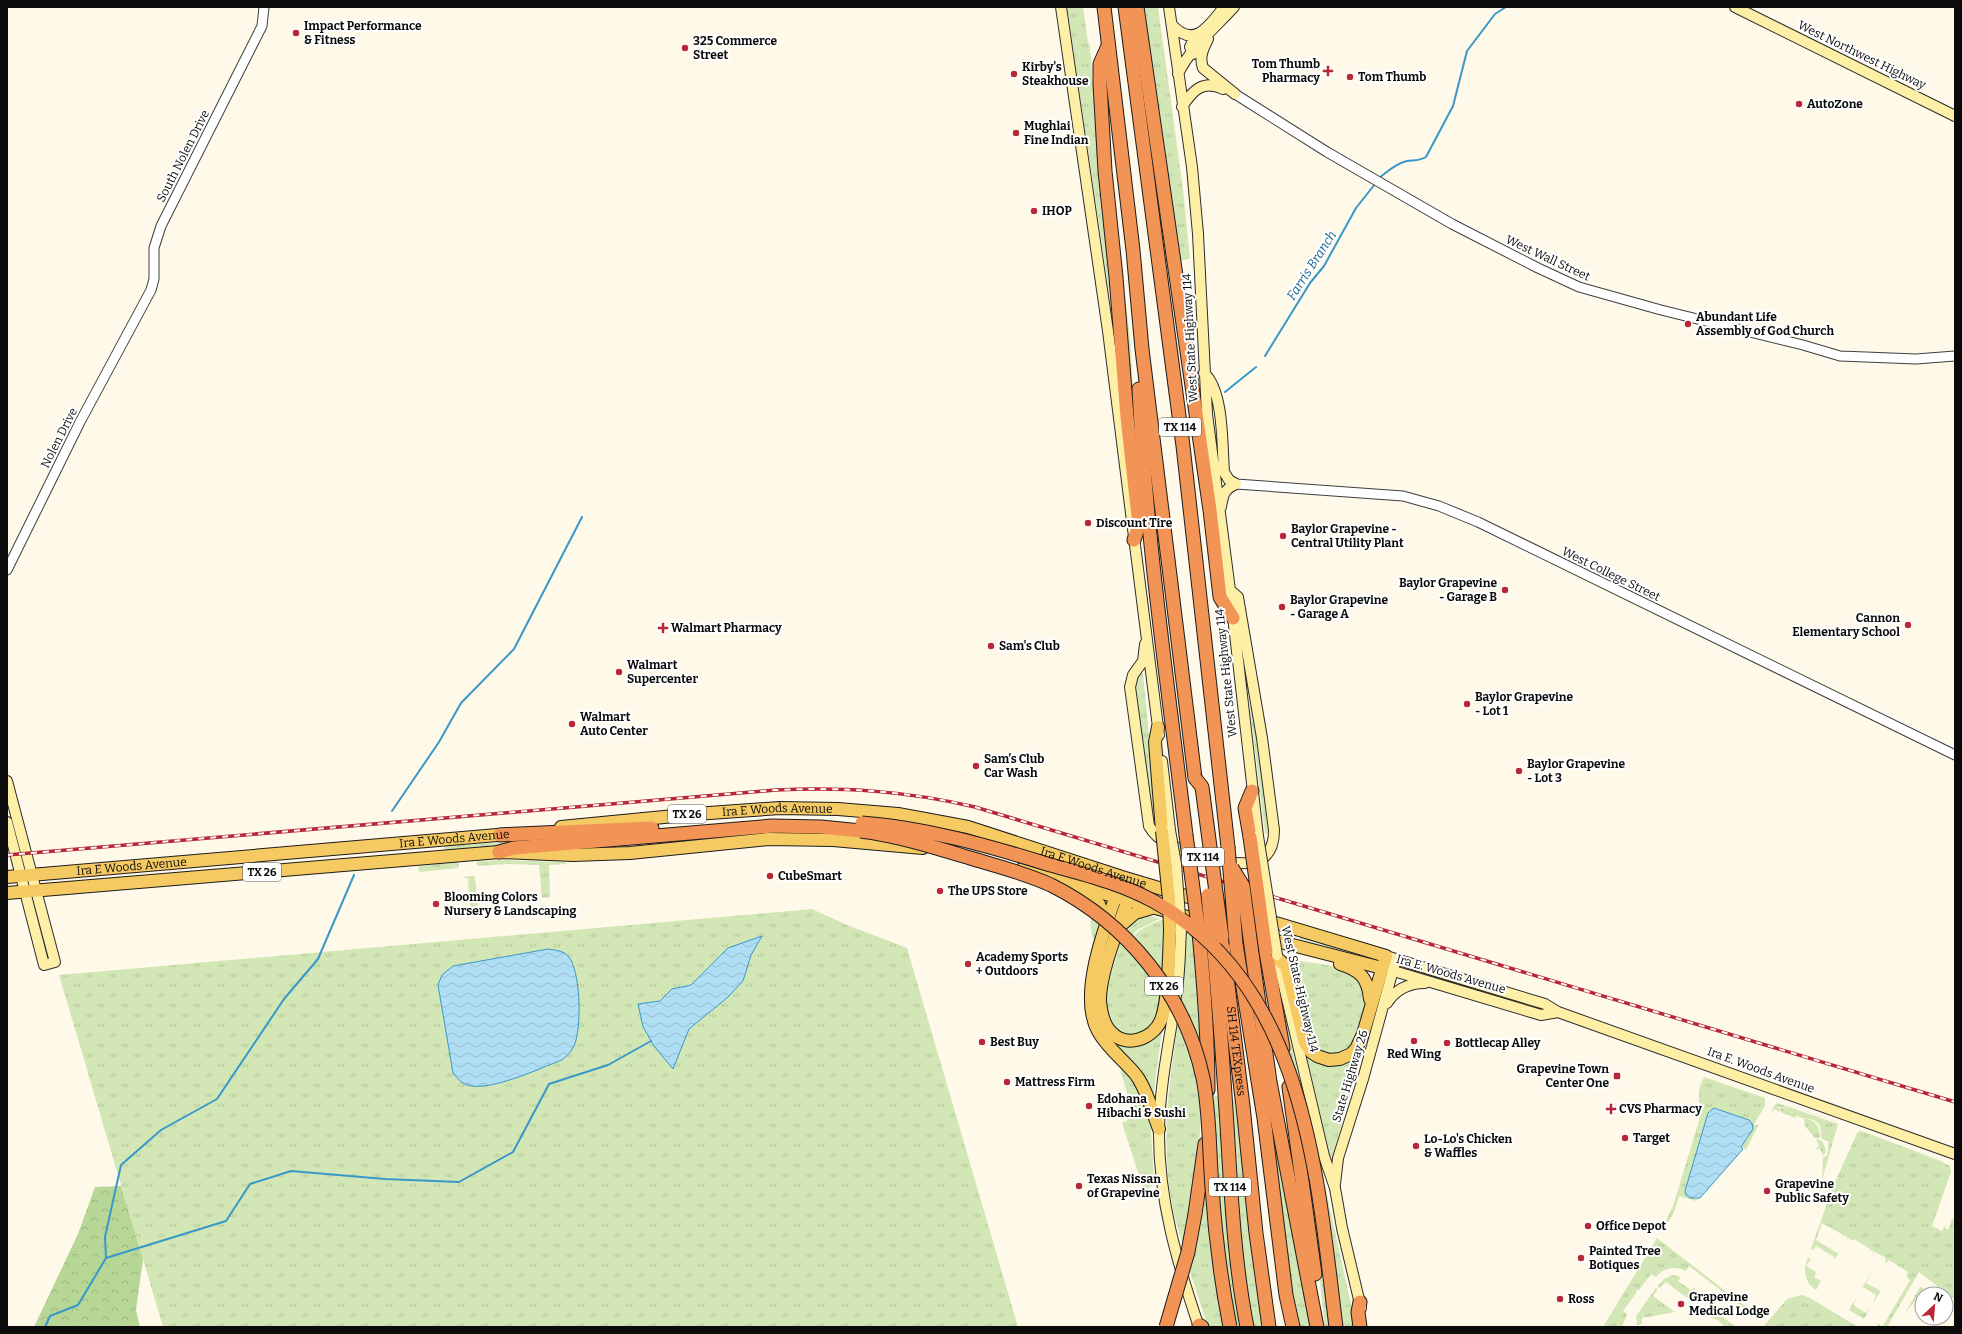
<svg xmlns="http://www.w3.org/2000/svg" width="1962" height="1334" font-family="Bitter,serif">
	<style>
		.grass { fill: url(#grass-tufts) }
		.forest { fill: url(#forest-crowns) }
		.park { fill: url(#park-dots) }
		.water { fill: url(#water-waves); stroke: #3997c9 }
		.lines { fill: none; stroke-linecap: round; stroke-linejoin: round }
		.stream { stroke: #3997c9; stroke-width: 2 }
		.tertiary-casing { stroke: #3e3e3e; stroke-width: 11 }
		.secondary-casing { stroke: #2d2d2d; stroke-width: 12 }
		.primary-casing { stroke: #1c1c1c; stroke-width: 14 }
		.motorway-casing { stroke: #1c1c1c; stroke-width: 15 }
		.tertiary { stroke: #fff; stroke-width: 9 }
		.secondary { stroke: #fdefa6; stroke-width: 10 }
		.primary { stroke: #f5ca63; stroke-width: 12 }
		.motorway { stroke: #f19455; stroke-width: 13 }
		.rail-casing { stroke: #b72736; stroke-width: 3.5 }
		.rail { stroke: #fff; stroke-width: 2; stroke-dasharray: 6; stroke-linecap: butt }
		.secondary-bridge-casing { stroke: #2d2d2d; stroke-width: 12; stroke-linecap: butt }
		.primary-bridge-casing { stroke: #1c1c1c; stroke-width: 14; stroke-linecap: butt }
		.motorway-bridge-casing { stroke: #1c1c1c; stroke-width: 15; stroke-linecap: butt }
		.secondary-bridge { stroke: #fdefa6; stroke-width: 10 }
		.primary-bridge { stroke: #f5ca63; stroke-width: 12 }
		.motorway-bridge { stroke: #f19455; stroke-width: 13 }
		.poi-dot { fill: #b72736; stroke: #fff; stroke-width: 1.5 }
		.labels { text-anchor: middle; stroke-width: 4; stroke-linejoin: round; paint-order: stroke }
		.shield { fill: #fff; stroke: #545454; stroke-width: 1 }
		.shield-label { font-size: 11px; font-weight: bold; fill: #0b0b0b }
		.poi-label { font-size: 12px; font-weight: bold; fill: #0b0b0b; stroke: #fff; text-anchor: start }
		.street-label { font-size: 12px; fill: #0b0b0b; stroke: #fff }
		.water-label { font-size: 13px; font-style: italic; fill: #186799; stroke: #fff }
	</style>
	<defs>
		<pattern id="grass-tufts" width="24" height="20" patternUnits="userSpaceOnUse"><rect width="24" height="20" fill="#d2e7b5"/><path d="M3 7l-1-3M5 7V3M7 7l1-3M15 17l-1-3M17 17v-4M19 17l1-3" fill="none" stroke="#b3c59a"/></pattern>
		<pattern id="forest-crowns" width="20" height="18" patternUnits="userSpaceOnUse"><rect width="20" height="18" fill="#b6d795"/><path d="M2 6a3 3 0 1 1 6 0M12 15a3 3 0 1 1 6 0" fill="none" stroke="#9bb77f"/></pattern>
		<pattern id="park-dots" width="8" height="8" patternUnits="userSpaceOnUse"><rect width="8" height="8" fill="#d2e7b5"/><path d="M2 2h.1M6 6h.1" fill="none" stroke="#b3c59a" stroke-width="1.8" stroke-linecap="round"/></pattern>
		<pattern id="water-waves" width="16" height="10" patternUnits="userSpaceOnUse"><rect width="16" height="10" fill="#b0def4"/><path d="M0 5q4-4 8 0t8 0" fill="none" stroke="#96bdd0"/></pattern>
	</defs>
	<rect width="100%" height="100%" fill="#fff9ea"/>
	<path class="grass" d="M1067,7h16l5,35 2,4 11,160 11,85 -3,1z
		M1142,7h16l25,182 7,70 -11,2z
		M1111,175l19,163 7,117z
		M1140,672l3,2 15,151h-4l-3,-7 -17,-128 3,-15z
		M1253,707l16,120 -1,6 -3,1 -15,-126z
		M556,839l-18,5 -93,6 -1,-4z
		M504,860l60,2 3,2 -18,1 1,32 -8,1 -3,-33 -30,-1 -31,2 -2,-2 1,-3z
		M456,862l3,2 -1,4 -38,4 -2,-3 1,-3z
		M473,876l2,2 4,36 -8,1 -3,-36 -6,-2z
		M812,909l35,16 60,23 111,379h-855l-104,-352z
		M1093,915l5,9 -4,18c-2,-7 -6,-20 -1,-27z
		M1147,915l13,4 -23,11 -6,7 -8,-7 11,-12 2,2z
		M1166,918l-1,36 -3,1 4,2 -2,21 -31,-40c5,-10 23,-15 33,-20z
		M1186,929l5,1c5,43 11,85 10,128l-20,-52z
		M1301,935l49,15v2l-51,-13z
		M1121,940l43,52 -10,32 -14,10 -14,1 -5,-2 -12,-10 -4,-27z
		M1288,959l52,8 16,11 1,4h6c1,6 4,13 3,19 -1,10 -9,39 -15,46 -6,5 -13,8 -20,8 -8,-1 -16,-6 -20,-12z
		M1281,999l20,88 -3,-3 -14,-39z
		M1178,1024l13,30 9,30 1,20 -2,51 -15,93c-27,-76 -18,-146 -6,-224z
		M1159,1031h3l-9,66 -46,-62 6,5z
		M1306,1053l6,3 47,-3 -7,23 3,2 -23,79 -2,-1z
		M1120,1068h2l9,8 19,36 4,70 -2,4 -8,5 -22,-68 5,-2 5,-10z
		M1704,1077l61,21v8l-11,18v2l5,-2 -13,26 -5,-3 12,-18 -36,-21 -8,3 -24,82 2,4 12,2 -3,2 -17,-5 -4,14 -13,23v-5l11,-22 31,-102 -5,-1v-14z
		M1218,1096l23,231h-6l-15,-105 -8,-125z
		M1233,1100l2,1 19,174 8,52h-9l-9,-56z
		M1781,1102l54,19 4,2z
		M1777,1103l61,21 -16,56 -2,2 -4,-1 6,-1 1,-22 4,-3 2,-13 -7,-3c-2,-6 0,-11 -4,-16 -6,-6 -12,-3 -19,-6 -8,-3 -12,-12 -22,-10l3,2v3l-6,-3 -3,5 2,-7z
		M1804,1119c12,0 16,8 16,19h-5l-10,-12z
		M1273,1123l38,204h-13l-8,-45 -20,-158z
		M1859,1130l82,31 9,5 1,6 -19,54 10,5 3,-6v3l3,2 4,-11 3,1v7l-2,5 2,1v67l-36,-28 -32,55h-9l-1,-2 1,-1 4,2 2,-2 26,-44 -4,-3 2,-5 -19,-12 -4,4 1,-6 -11,-6 -3,4 2,-4 -3,-2 -3,3 2,-4 -16,-10 -1,2 -5,-3 -1,2v-3l-25,-14 -6,17 21,13 3,-2 -6,9v-3l-18,-11 -3,4 -2,-1 21,-60 25,-56 3,-2z
		M1208,1172l17,155h-17l-18,-55z
		M1325,1186l31,141h-15l-18,-140z
		M1316,1202l16,125h-7l-14,-124z
		M1657,1238l101,78 -1,2 -68,-52 -3,5c-12,-6 -22,-3 -30,6l-5,-3 -12,16h-2l-2,5 -12,16 4,3 -5,13h-19z
		M1808,1257l3,2 -5,7 10,6 -2,5 7,4 -5,9c-12,-8 -13,-20 -8,-33z
		M1875,1268l-9,15 15,8 -8,12 3,-8 -13,-8 -4,5z
		M1673,1275l8,2 -3,4 13,9 4,-3 -1,9 4,6 -5,-4 -2,3c-8,-6 -17,-13 -25,-19l-7,6 -1,-2 6,-7z
		M1920,1287l3,1v3l-18,22z
		M1656,1288l2,1 -5,7 22,16 -33,6v6l-5,1 -1,-9z
		M1859,1293l-6,12 13,8 5,-6 -7,12 -15,-9z
		M1802,1295l8,3 48,29h-95l24,-28z
		M1709,1311h6l21,16h-11l-7,-7 -7,-2z"/>
	<path class="forest" d="M121,1186l22,73 -7,51 4,17h-106l44,-93 17,-47z"/>
	<path class="park" d="M1780,1107l7,2 9,7 -1,2 -14,-6z
		M1816,1139c7,0 9,8 10,13l-3,4 -3,-7h-5l4,-3z"/>
	<path class="water" d="M762,936l-11,19 -8,26 -16,17 -38,31 -16,40 -19,-23 -11,-19 -5,-23 22,-3 12,-12 19,-4 37,-37z
		M548,949c7,1 16,2 20,7 13,14 14,73 6,90 -3,6 -7,10 -12,14 -24,9 -72,32 -95,25 -6,-2 -10,-7 -14,-12l-15,-88 4,-10 11,-9z
		M1714,1108l35,12 3,3 1,6 -12,18 2,2 -43,49h-10l-4,-3 -1,-4 23,-78z"/>
	<g class="lines">
		<path class="stream" d="M1379,178c8,-6 17,-15 28,-17 7,-1 12,0 19,-4l27,-51 14,-55 28,-37 11,-7
			M1265,356l45,-73 14,-17 32,-58 19,-24
			M1225,392l31,-25
			M392,811l47,-69 22,-39 53,-54 68,-132
			M106,1258l-1,-21 16,-72 40,-35 56,-31 67,-100 34,-40 36,-84
			M45,1327l5,-11 28,-11 28,-47 120,-37 24,-37 41,-13 94,8 74,3 54,-30 36,-68 59,-19 43,-24"/>
		<defs>
			<path id="tertiary" d="M1235,94l92,58 125,72 86,44 41,19 82,23 142,35 37,11 76,3 39,-3
				M1236,484l167,12 36,10 39,16 477,233
				M7,570l73,-148 71,-132 3,-11v-31l7,-22 101,-200 2,-19"/>
			<path id="secondary" d="M1061,7l47,324 51,404
				M1169,7l23,160 6,67 9,180 23,176 28,246
				M1735,7l220,109
				M1172,25c22,24 37,1 52,-18
				M1208,39c-5,10 -9,18 -5,29l32,26
				M1193,54l-3,-7 5,-11
				M1178,74c12,-26 37,-46 56,-67
				M1182,107c10,-16 21,-28 41,-18
				M1204,373c20,18 18,72 20,99l5,8 7,4
				M1221,507c2,-12 3,-18 15,-23
				M1145,644l-2,17 -10,14 -3,12 19,139c11,20 37,25 58,31 28,8 67,16 67,-27l-12,-92 -24,-141 -8,-7
				M1162,761l8,69
				M7,781l48,181 -11,3 -37,-143
				M1181,930c-1,17 -1,34 -3,51 -6,49 -18,98 -19,148 -1,69 18,133 40,198
				M1277,956l47,200 11,32 7,40 19,80
				M1386,956l159,48 13,8 397,142
				M1387,969l154,46 17,-3
				M1387,1003c9,-14 21,-20 38,-20
				M1335,1184l3,-26 25,-79 33,-120"/>
			<g id="primary">
				<path d="M1158,727l-3,15 7,89"/>
				<path id="s1" d="M561,827l134,-13 85,-6 58,1 60,5 70,13 154,50 264,79 -23,78 -7,15 -5,5 -11,5 -11,1 -12,-4 -6,-4 -6,-9 -19,-77 -8,-7"/>
				<path d="M1023,868l76,24 106,30"/>
				<path id="s2" d="M7,877l502,-43"/>
				<path d="M1118,890c-13,37 -40,105 -20,141 10,18 26,29 38,44 11,15 16,36 23,54"/>
				<path d="M1084,891l15,13 7,20"/>
				<path d="M7,893l492,-41 74,3 57,-2 138,-14 65,1 90,8"/>
				<path d="M1130,893c-9,28 -31,81 -30,108 1,11 3,23 11,31 15,17 42,7 50,-12 8,-19 8,-67 9,-90"/>
				<path d="M1120,926l15,-13 17,-5"/>
				<path d="M1226,928l156,40"/>
				<path d="M1340,964c20,6 28,14 30,35"/>
			</g>
			<g id="motorway">
				<path d="M1104,7l29,243 9,99 53,429"/>
				<path d="M1125,7l58,439 45,401"/>
				<path d="M1137,7l73,503 10,87 13,21"/>
				<path d="M1108,46l-8,18v20l5,87 11,106 11,140 12,108 -5,15"/>
				<path d="M1139,389c7,149 29,298 47,446"/>
				<path d="M500,835l152,-7"/>
				<path d="M1250,837l-5,-29 7,-17"/>
				<path d="M499,852l15,-4 258,-22 49,1 40,4"/>
				<path d="M1199,933c5,52 9,104 9,157"/>
				<path id="s3" d="M1222,937l21,169 13,127 13,94"/>
				<path d="M1213,941c6,61 10,122 14,184 4,67 7,136 20,202"/>
				<path d="M1236,944l28,174 22,177 7,32"/>
				<path d="M1251,946l19,136 47,245"/>
				<path d="M1266,952l17,96"/>
				<path d="M1289,1087l26,187"/>
				<path d="M1195,1214l10,-70"/>
				<path d="M1199,1325l3,2"/>
				<path d="M1360,1327l-2,-15 2,-10"/>
			</g>
		</defs>
		<use href="#tertiary" class="tertiary-casing"/>
		<use href="#secondary" class="secondary-casing"/>
		<use href="#primary" class="primary-casing"/>
		<use href="#motorway" class="motorway-casing"/>
		<use href="#tertiary" class="tertiary"/>
		<use href="#secondary" class="secondary"/>
		<use href="#primary" class="primary"/>
		<use href="#motorway" class="motorway"/>
		<defs>
			<path id="rail" d="M7,855l769,-65c69,-3 131,1 199,17l980,295"/>
		</defs>
		<use href="#rail" class="rail-casing"/>
		<use href="#rail" class="rail"/>
		<defs>
			<path id="secondary-bridge" d="M1170,830l6,34 5,66
				M1258,836l19,119"/>
			<path id="primary-bridge" d="M1162,831l7,68 1,31"/>
			<path id="motorway-bridge" d="M1195,778l7,9 20,150
				M862,823c64,5 124,22 185,41 36,10 74,19 108,38 150,84 162,272 181,425
				M861,831c38,5 73,16 109,27 27,8 55,15 81,27 76,38 134,109 152,193 7,35 6,73 9,109 3,47 9,94 18,140
				M1186,835l13,98
				M1250,837l16,115
				M1228,847l8,97
				M1232,868l11,18 8,60
				M1208,895l4,40
				M1166,1327l22,-75 7,-38"/>
		</defs>
		<use href="#secondary-bridge" class="secondary-bridge-casing"/>
		<use href="#primary-bridge" class="primary-bridge-casing"/>
		<use href="#motorway-bridge" class="motorway-bridge-casing"/>
		<use href="#secondary-bridge" class="secondary-bridge"/>
		<use href="#primary-bridge" class="primary-bridge"/>
		<use href="#motorway-bridge" class="motorway-bridge"/>
	</g>
	<g class="poi-dot">
		<circle cx="296" cy="33" r="4"/>
		<circle cx="685" cy="48" r="4"/>
		<path d="M1326 65h4v4h4v4h-4v4h-4v-4h-4v-4h4z"/>
		<circle cx="1014" cy="74" r="4"/>
		<circle cx="1350" cy="77" r="4"/>
		<circle cx="1799" cy="104" r="4"/>
		<circle cx="1016" cy="133" r="4"/>
		<circle cx="1034" cy="211" r="4"/>
		<circle cx="1688" cy="324" r="4"/>
		<circle cx="1088" cy="523" r="4"/>
		<circle cx="1283" cy="536" r="4"/>
		<circle cx="1505" cy="590" r="4"/>
		<circle cx="1282" cy="607" r="4"/>
		<circle cx="1908" cy="625" r="4"/>
		<path d="M661 622h4v4h4v4h-4v4h-4v-4h-4v-4h4z"/>
		<circle cx="991" cy="646" r="4"/>
		<circle cx="619" cy="672" r="4"/>
		<circle cx="1467" cy="704" r="4"/>
		<circle cx="572" cy="724" r="4"/>
		<circle cx="976" cy="766" r="4"/>
		<circle cx="1519" cy="771" r="4"/>
		<circle cx="770" cy="876" r="4"/>
		<circle cx="940" cy="891" r="4"/>
		<circle cx="436" cy="904" r="4"/>
		<circle cx="968" cy="964" r="4"/>
		<circle cx="1414" cy="1041" r="4"/>
		<circle cx="982" cy="1042" r="4"/>
		<circle cx="1447" cy="1043" r="4"/>
		<rect x="1613" y="1072" width="8" height="8" rx="2"/>
		<circle cx="1007" cy="1082" r="4"/>
		<circle cx="1089" cy="1106" r="4"/>
		<path d="M1609 1103h4v4h4v4h-4v4h-4v-4h-4v-4h4z"/>
		<circle cx="1625" cy="1138" r="4"/>
		<circle cx="1416" cy="1146" r="4"/>
		<circle cx="1079" cy="1186" r="4"/>
		<circle cx="1767" cy="1191" r="4"/>
		<circle cx="1588" cy="1226" r="4"/>
		<circle cx="1581" cy="1258" r="4"/>
		<circle cx="1560" cy="1299" r="4"/>
		<circle cx="1681" cy="1304" r="4"/>
	</g>
	<g class="labels">
		<g class="shield">
			<rect x="1159" y="418" width="42" height="18" rx="3"/>
			<rect x="668" y="805" width="38" height="18" rx="3"/>
			<rect x="1182" y="848" width="42" height="18" rx="3"/>
			<rect x="243" y="863" width="38" height="18" rx="3"/>
			<rect x="1145" y="977" width="38" height="18" rx="3"/>
			<rect x="1209" y="1178" width="42" height="18" rx="3"/>
		</g>
		<g class="shield-label">
			<text x="1180" y="431">TX 114</text>
			<text x="687" y="818">TX 26</text>
			<text x="1203" y="861">TX 114</text>
			<text x="262" y="876">TX 26</text>
			<text x="1164" y="990">TX 26</text>
			<text x="1230" y="1191">TX 114</text>
		</g>
		<g class="poi-label">
			<text x="304" y="30">Impact Performance<tspan x="304" dy="14">&amp; Fitness</tspan></text>
			<text x="693" y="45">325 Commerce<tspan x="693" dy="14">Street</tspan></text>
			<text x="1320" y="68" text-anchor="end">Tom Thumb<tspan x="1320" dy="14">Pharmacy</tspan></text>
			<text x="1022" y="71">Kirby's<tspan x="1022" dy="14">Steakhouse</tspan></text>
			<text x="1358" y="81">Tom Thumb</text>
			<text x="1807" y="108">AutoZone</text>
			<text x="1024" y="130">Mughlai<tspan x="1024" dy="14">Fine Indian</tspan></text>
			<text x="1042" y="215">IHOP</text>
			<text x="1696" y="321">Abundant Life<tspan x="1696" dy="14">Assembly of God Church</tspan></text>
			<text x="1096" y="527">Discount Tire</text>
			<text x="1291" y="533">Baylor Grapevine -<tspan x="1291" dy="14">Central Utility Plant</tspan></text>
			<text x="1497" y="587" text-anchor="end">Baylor Grapevine<tspan x="1497" dy="14">- Garage B</tspan></text>
			<text x="1290" y="604">Baylor Grapevine<tspan x="1290" dy="14">- Garage A</tspan></text>
			<text x="1900" y="622" text-anchor="end">Cannon<tspan x="1900" dy="14">Elementary School</tspan></text>
			<text x="671" y="632">Walmart Pharmacy</text>
			<text x="999" y="650">Sam's Club</text>
			<text x="627" y="669">Walmart<tspan x="627" dy="14">Supercenter</tspan></text>
			<text x="1475" y="701">Baylor Grapevine<tspan x="1475" dy="14">- Lot 1</tspan></text>
			<text x="580" y="721">Walmart<tspan x="580" dy="14">Auto Center</tspan></text>
			<text x="984" y="763">Sam’s Club<tspan x="984" dy="14">Car Wash</tspan></text>
			<text x="1527" y="768">Baylor Grapevine<tspan x="1527" dy="14">- Lot 3</tspan></text>
			<text x="778" y="880">CubeSmart</text>
			<text x="948" y="895">The UPS Store</text>
			<text x="444" y="901">Blooming Colors<tspan x="444" dy="14">Nursery &amp; Landscaping</tspan></text>
			<text x="976" y="961">Academy Sports<tspan x="976" dy="14">+ Outdoors</tspan></text>
			<text x="990" y="1046">Best Buy</text>
			<text x="1455" y="1047">Bottlecap Alley</text>
			<text x="1414" y="1058" text-anchor="middle">Red Wing</text>
			<text x="1609" y="1073" text-anchor="end">Grapevine Town<tspan x="1609" dy="14">Center One</tspan></text>
			<text x="1015" y="1086">Mattress Firm</text>
			<text x="1097" y="1103">Edohana<tspan x="1097" dy="14">Hibachi &amp; Sushi</tspan></text>
			<text x="1619" y="1113">CVS Pharmacy</text>
			<text x="1633" y="1142">Target</text>
			<text x="1424" y="1143">Lo-Lo's Chicken<tspan x="1424" dy="14">&amp; Waffles</tspan></text>
			<text x="1087" y="1183">Texas Nissan<tspan x="1087" dy="14">of Grapevine</tspan></text>
			<text x="1775" y="1188">Grapevine<tspan x="1775" dy="14">Public Safety</tspan></text>
			<text x="1596" y="1230">Office Depot</text>
			<text x="1589" y="1255">Painted Tree<tspan x="1589" dy="14">Botiques</tspan></text>
			<text x="1689" y="1301">Grapevine<tspan x="1689" dy="14">Medical Lodge</tspan></text>
			<text x="1568" y="1303">Ross</text>
		</g>
		<g class="street-label">
			<text transform="translate(1862 55) rotate(26)" y="4">West Northwest Highway</text>
			<text transform="translate(183 156) rotate(-63)" y="4">South Nolen Drive</text>
			<text transform="translate(1548 258) rotate(25)" y="4">West Wall Street</text>
			<text transform="translate(1190 338) rotate(-93)" y="4">West State Highway 114</text>
			<text transform="translate(59 438) rotate(-63)" y="4">Nolen Drive</text>
			<text transform="translate(1611 574) rotate(26)" y="4">West College Street</text>
			<text transform="translate(1226 673) rotate(-96)" y="4">West State Highway 114</text>
			<text dy="4" stroke="none"><textPath href="#s1" startOffset="217">Ira E Woods Avenue</textPath></text>
			<text dy="4" stroke="none"><textPath href="#s2" startOffset="449">Ira E Woods Avenue</textPath></text>
			<text dy="4" stroke="none"><textPath href="#s2" startOffset="125">Ira E Woods Avenue</textPath></text>
			<text dy="4" stroke="none"><textPath href="#s1" startOffset="541">Ira E Woods Avenue</textPath></text>
			<text transform="translate(1451 974) rotate(16)" y="4">Ira E. Woods Avenue</text>
			<text transform="translate(1300 989) rotate(77)" y="4">West State Highway 114</text>
			<text dy="4" stroke="none"><textPath href="#s3" startOffset="115">SH 114 TEXpress</textPath></text>
			<text transform="translate(1761 1070) rotate(20)" y="4">Ira E. Woods Avenue</text>
			<text transform="translate(1350 1076) rotate(-73)" y="4">State Highway 26</text>
		</g>
		<g class="water-label">
			<text transform="translate(1311 265) rotate(-57)" y="5">Farris Branch</text>
		</g>
	</g>
	<rect width="1962" height="1334" fill="none" stroke="#0b0b0b" stroke-width="16"/>
	<g transform="translate(1934 1306) rotate(26)"><circle r="19" fill="#ffffff" stroke="#9d9d9d"/>
	<path d="M0-3L7 15L0 10L-7 15Z" fill="#b72736"/>
	<text y="-6" font-size="11" font-weight="bold" text-anchor="middle" fill="#0b0b0b">N</text>
	</g>
</svg>
